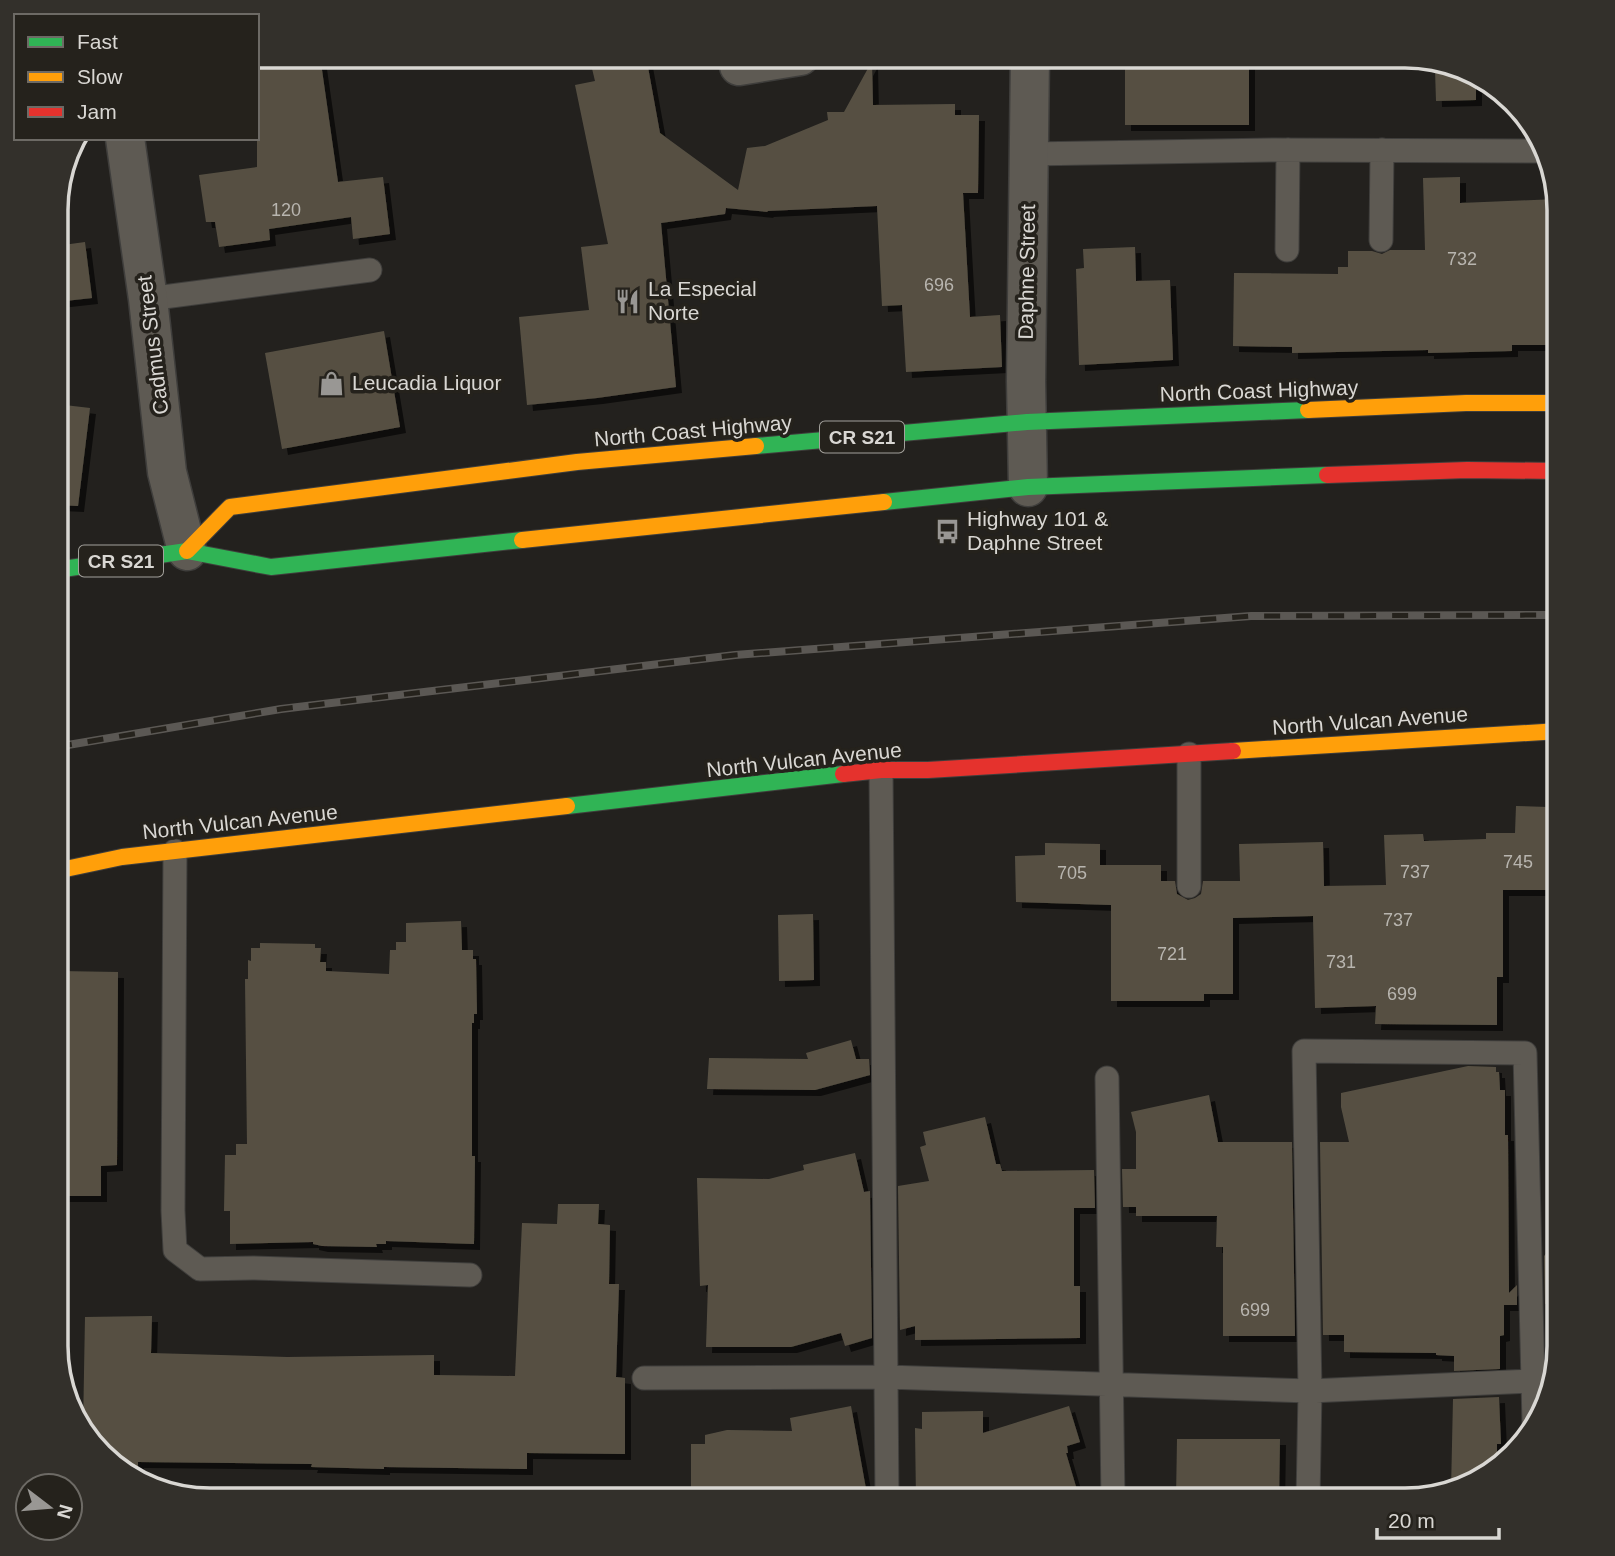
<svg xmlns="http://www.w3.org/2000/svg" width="1615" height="1556" font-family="Arial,sans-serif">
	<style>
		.building { fill: #565043; filter: url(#shadow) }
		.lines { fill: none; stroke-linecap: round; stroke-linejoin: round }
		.lane-casing { stroke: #3f3e3c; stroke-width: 25 }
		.street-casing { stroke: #3f3e3c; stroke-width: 41 }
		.fast-casing { stroke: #3f3e3c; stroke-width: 18 }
		.slow-casing { stroke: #3f3e3c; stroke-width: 18 }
		.jam-casing { stroke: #3f3e3c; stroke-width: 18 }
		.lane { stroke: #5e5a53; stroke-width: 23 }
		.street { stroke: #5e5a53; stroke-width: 38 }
		.fast { stroke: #30b455; stroke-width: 16 }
		.slow { stroke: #ff9f0a; stroke-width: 16 }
		.jam { stroke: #e5322d; stroke-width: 16 }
		.rail-casing { stroke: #5b5854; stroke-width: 8 }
		.rail { stroke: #25221c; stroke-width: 5; stroke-dasharray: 16; stroke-linecap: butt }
		.labels { text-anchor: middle; stroke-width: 7; stroke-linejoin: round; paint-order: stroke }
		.number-label { font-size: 18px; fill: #b8b5af }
		.shield { fill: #25221c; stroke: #a3a19c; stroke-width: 2 }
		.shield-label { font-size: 19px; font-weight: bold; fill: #d9d7d3 }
		.street-label { font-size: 21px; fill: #d9d7d3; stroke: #25221c }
		.poi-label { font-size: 21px; fill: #d9d7d3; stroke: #25221c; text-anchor: start }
		.rim { fill: none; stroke: #d9d7d3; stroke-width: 3.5 }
	</style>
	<defs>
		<filter id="shadow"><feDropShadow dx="6" dy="6" stdDeviation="0" flood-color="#0009"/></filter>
	</defs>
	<rect width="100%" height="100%" fill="#23211e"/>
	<path class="building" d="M273,56h47l18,126 45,-5 7,57 -37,5 -2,-22 -82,12 1,11 -51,7 -4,-25h-9l-7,-47 58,-8v-108z
		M589,56h57l14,77 78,57 9,-42 18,-2 63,-26 -1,-8h17l28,-51 1,44 82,-1v11h24l-1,78h-15l7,124 30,-2 2,52 -96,5 -4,-67 -20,1 -5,-100 -110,5 1,1 -42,-4 -1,6 -64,9 15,164 -79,11 -70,7 -8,-88 70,-7 -8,-63 27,-3 -33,-159 20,-4z
		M1125,56h124v69h-124z
		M1435,69h28l10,3 3,2v26l-40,1z
		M1460,177v26l97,-4 2,42 -11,-1v105h-36v6l-84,2v-3l-136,3v-6l-59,-1 1,-73 104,1v-7h10v-16h24l10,3 8,-4h35l-2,-72z
		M85,242l7,56 -36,4v-56z
		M1135,247l1,34 34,-1 3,80 -94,5 -3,-96 8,-1 -1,-19z
		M384,331l16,96 -118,22 -17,-96z
		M56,404l34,4 -12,98 -22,-1z
		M1516,806l32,1 3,83h-48v87h-6v48l-122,-1 1,-18 -61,2 -2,-92 -80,2v76h-29v7h-93v-96l-95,-3 -1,-46 30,-1v-12l55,1v21h61v16h14l2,13 11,6 7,-2 6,-4 2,-13h37l-1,-37 84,-2 1,44 62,-1 -2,-50 39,-1 1,7 62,-2v-6h29z
		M813,914l1,66 -35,1 -1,-66z
		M461,921l1,29h11v9h3l1,55h-3v9h-2v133h3l-1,88 -88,-3v3h-10l1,3 -55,-1 -9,-2v-2l-83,2v-33h-6l1,-56h11v-11h11l-2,-165h3v-19l3,1v-13h9v-5l55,1v4h6l-1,14h6v9l63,3 1,-24h6v-8h10v-19z
		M58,971l60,1 -1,193 -16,1v30h-41v-31l-4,1z
		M851,1040l5,19h13l1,16 -55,15 -108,-1 2,-31 99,1 -2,-6z
		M1468,1066l28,1v5h3l1,18h5v45h3l1,158 8,-8v20h-13v30l-4,1v33l-46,2v-15l-18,-1v-2l-92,-1v-17h-21l-3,-193h29l-8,-35v-14z
		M1209,1095l9,47h74l3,194h-72v-89h-7l1,-31h-81v-9h-13l-1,-38h14v-37l-5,-20z
		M985,1117l11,47h4l2,7 92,-1 1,38h-21v78h6v52l-165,2v-14l-15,4 -2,-144 31,-5 -9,-34 6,-2 -3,-13z
		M855,1153l9,39 6,-1 2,147 -27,8 -4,-13 -50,14h-85l2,-62 -8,1 -3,-108 72,1 35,-9 -1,-5z
		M558,1204h41l-1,20 12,1 -1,59h10l-3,93 9,1v76l-98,-1v16l-143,-2v2l-73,-2 1,-3 -174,-2v17l-43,-31 -12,-19 2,-112 67,-1 -1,37 136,4 147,-2v20l81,1 7,-153 35,1z
		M1559,1239v65h-14l-1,-48z
		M1499,1397l2,47h-4v23l-34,21 -12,3 2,-92z
		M851,1406l17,94h-160v-4h-17v-52h14v-9l22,-5 65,1 -2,-13z
		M1069,1406l11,36 -13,4 1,7h-2l14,47h-164l-1,-72 7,1v-17l61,-1v22z
		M1177,1439h103l-1,61h-103z"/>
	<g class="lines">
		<defs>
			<path id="lane" d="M1029,154l246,-4 272,1
				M1381,240l1,-90
				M1287,250l1,-100
				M148,299l222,-29
				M1189,754v132
				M881,770l6,730
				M175,851l-2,360 2,39 25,19 53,-1 217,7
				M1107,1078l6,422
				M644,1378l242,-1 424,14 224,-10 18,2
				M1308,1500l2,-109 -6,-340 221,2 9,371"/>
			<path id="street" d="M739,66l61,-10
				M125,138l23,161 19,173 20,79
				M1028,487l-2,-106 4,-325"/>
			<path id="fast" d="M756,446l271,-24 281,-12
				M884,502l144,-15 299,-12
				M56,570l131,-19 84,16 251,-27
				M567,806l276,-32"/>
			<path id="slow" d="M1308,410l158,-7h93
				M522,540l362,-38
				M187,551l43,-44 347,-45 179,-16
				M1233,751l326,-20
				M56,871l66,-14 445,-51"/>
			<path id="jam" d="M1327,475l140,-5 92,1
				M843,774l38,-4h47l305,-19"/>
		</defs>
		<use href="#lane" class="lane-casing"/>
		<use href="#street" class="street-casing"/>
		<use href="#fast" class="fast-casing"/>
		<use href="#slow" class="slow-casing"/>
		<use href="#jam" class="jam-casing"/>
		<use href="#lane" class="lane"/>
		<use href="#street" class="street"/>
		<use href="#fast" class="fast"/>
		<use href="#slow" class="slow"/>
		<use href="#jam" class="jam"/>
		<defs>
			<path id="rail" d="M56,747l225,-38 454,-54 516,-39 308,-1"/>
		</defs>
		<use href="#rail" class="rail-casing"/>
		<use href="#rail" class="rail"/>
	</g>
	<defs>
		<symbol id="restaurant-bare" viewBox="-9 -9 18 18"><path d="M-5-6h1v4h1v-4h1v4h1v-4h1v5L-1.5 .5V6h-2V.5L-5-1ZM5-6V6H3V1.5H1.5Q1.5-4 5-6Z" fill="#999794" stroke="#25221c" stroke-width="2.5" paint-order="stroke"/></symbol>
		<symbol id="shop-bare" viewBox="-9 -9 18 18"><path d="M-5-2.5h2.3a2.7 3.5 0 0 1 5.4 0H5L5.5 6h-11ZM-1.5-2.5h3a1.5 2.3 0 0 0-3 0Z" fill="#999794" stroke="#25221c" stroke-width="2.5" paint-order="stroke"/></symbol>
		<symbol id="bus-bare" viewBox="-9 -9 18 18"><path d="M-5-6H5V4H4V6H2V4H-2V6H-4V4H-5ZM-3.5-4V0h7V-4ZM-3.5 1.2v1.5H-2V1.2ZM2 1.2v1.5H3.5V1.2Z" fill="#999794" stroke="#25221c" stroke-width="2.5" paint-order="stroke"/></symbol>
	</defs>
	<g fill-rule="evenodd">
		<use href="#restaurant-bare" x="610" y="284" width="35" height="35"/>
		<use href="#shop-bare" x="314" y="366" width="35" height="35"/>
		<use href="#bus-bare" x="930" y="514" width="35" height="35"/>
	</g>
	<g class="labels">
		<g class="number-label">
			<text x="286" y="216">120</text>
			<text x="1462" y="265">732</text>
			<text x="939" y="291">696</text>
			<text x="1518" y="868">745</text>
			<text x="1415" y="878">737</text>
			<text x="1072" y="879">705</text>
			<text x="1398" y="926">737</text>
			<text x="1172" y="960">721</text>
			<text x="1341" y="968">731</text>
			<text x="1402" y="1000">699</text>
			<text x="1255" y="1316">699</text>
		</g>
		<g class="shield">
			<rect x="820" y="421.5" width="84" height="31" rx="5"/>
			<rect x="79" y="545.5" width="84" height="31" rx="5"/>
		</g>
		<g class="shield-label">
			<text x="862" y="444">CR S21</text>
			<text x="121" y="568">CR S21</text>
		</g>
		<g class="street-label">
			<text transform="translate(1027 272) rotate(-89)" y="7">Daphne Street</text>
			<text transform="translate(153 345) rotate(-97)" y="7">Cadmus Street</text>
			<text transform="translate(1259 391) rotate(-2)" y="7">North Coast Highway</text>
			<text transform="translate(693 431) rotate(-5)" y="7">North Coast Highway</text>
			<text transform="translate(1370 721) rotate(-4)" y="7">North Vulcan Avenue</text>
			<text transform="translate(804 760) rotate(-6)" y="7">North Vulcan Avenue</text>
			<text transform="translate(240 822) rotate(-6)" y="7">North Vulcan Avenue</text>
		</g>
		<g class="poi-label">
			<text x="648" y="296">La Especial<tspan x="648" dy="24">Norte</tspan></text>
			<text x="352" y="390">Leucadia Liquor</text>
			<text x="967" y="526">Highway 101 &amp;<tspan x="967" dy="24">Daphne Street</tspan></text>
		</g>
	</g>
	<path d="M0 0H1615V1556H0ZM210 68H1405A142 142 0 0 1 1547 210V1346A142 142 0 0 1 1405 1488H210A142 142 0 0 1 68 1346V210A142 142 0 0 1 210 68Z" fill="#33302b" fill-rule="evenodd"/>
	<path class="rim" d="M210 68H1405A142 142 0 0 1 1547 210V1346A142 142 0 0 1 1405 1488H210A142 142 0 0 1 68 1346V210A142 142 0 0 1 210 68Z"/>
	<rect x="14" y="14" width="245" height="126" fill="#25221c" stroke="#6d6a65" stroke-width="2"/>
	<rect x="28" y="37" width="35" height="10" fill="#30b455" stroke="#6d6a65" stroke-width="2"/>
	<text x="77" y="49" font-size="21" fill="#d9d7d3">Fast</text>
	<rect x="28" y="72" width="35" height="10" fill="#ff9f0a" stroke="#6d6a65" stroke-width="2"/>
	<text x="77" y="84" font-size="21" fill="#d9d7d3">Slow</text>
	<rect x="28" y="107" width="35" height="10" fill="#e5322d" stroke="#6d6a65" stroke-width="2"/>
	<text x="77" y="119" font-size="21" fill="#d9d7d3">Jam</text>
	<g transform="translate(49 1507) rotate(106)"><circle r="33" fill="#25221c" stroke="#6d6a65" stroke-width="2"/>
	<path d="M0-5L12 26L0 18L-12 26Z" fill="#999794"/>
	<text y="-10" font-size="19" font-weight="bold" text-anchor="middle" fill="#d9d7d3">N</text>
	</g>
	<path d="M1377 1528v10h122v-10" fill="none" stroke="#d9d7d3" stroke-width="3.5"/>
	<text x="1388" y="1528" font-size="21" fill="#d9d7d3" stroke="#25221c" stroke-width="5" paint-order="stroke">20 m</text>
</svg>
